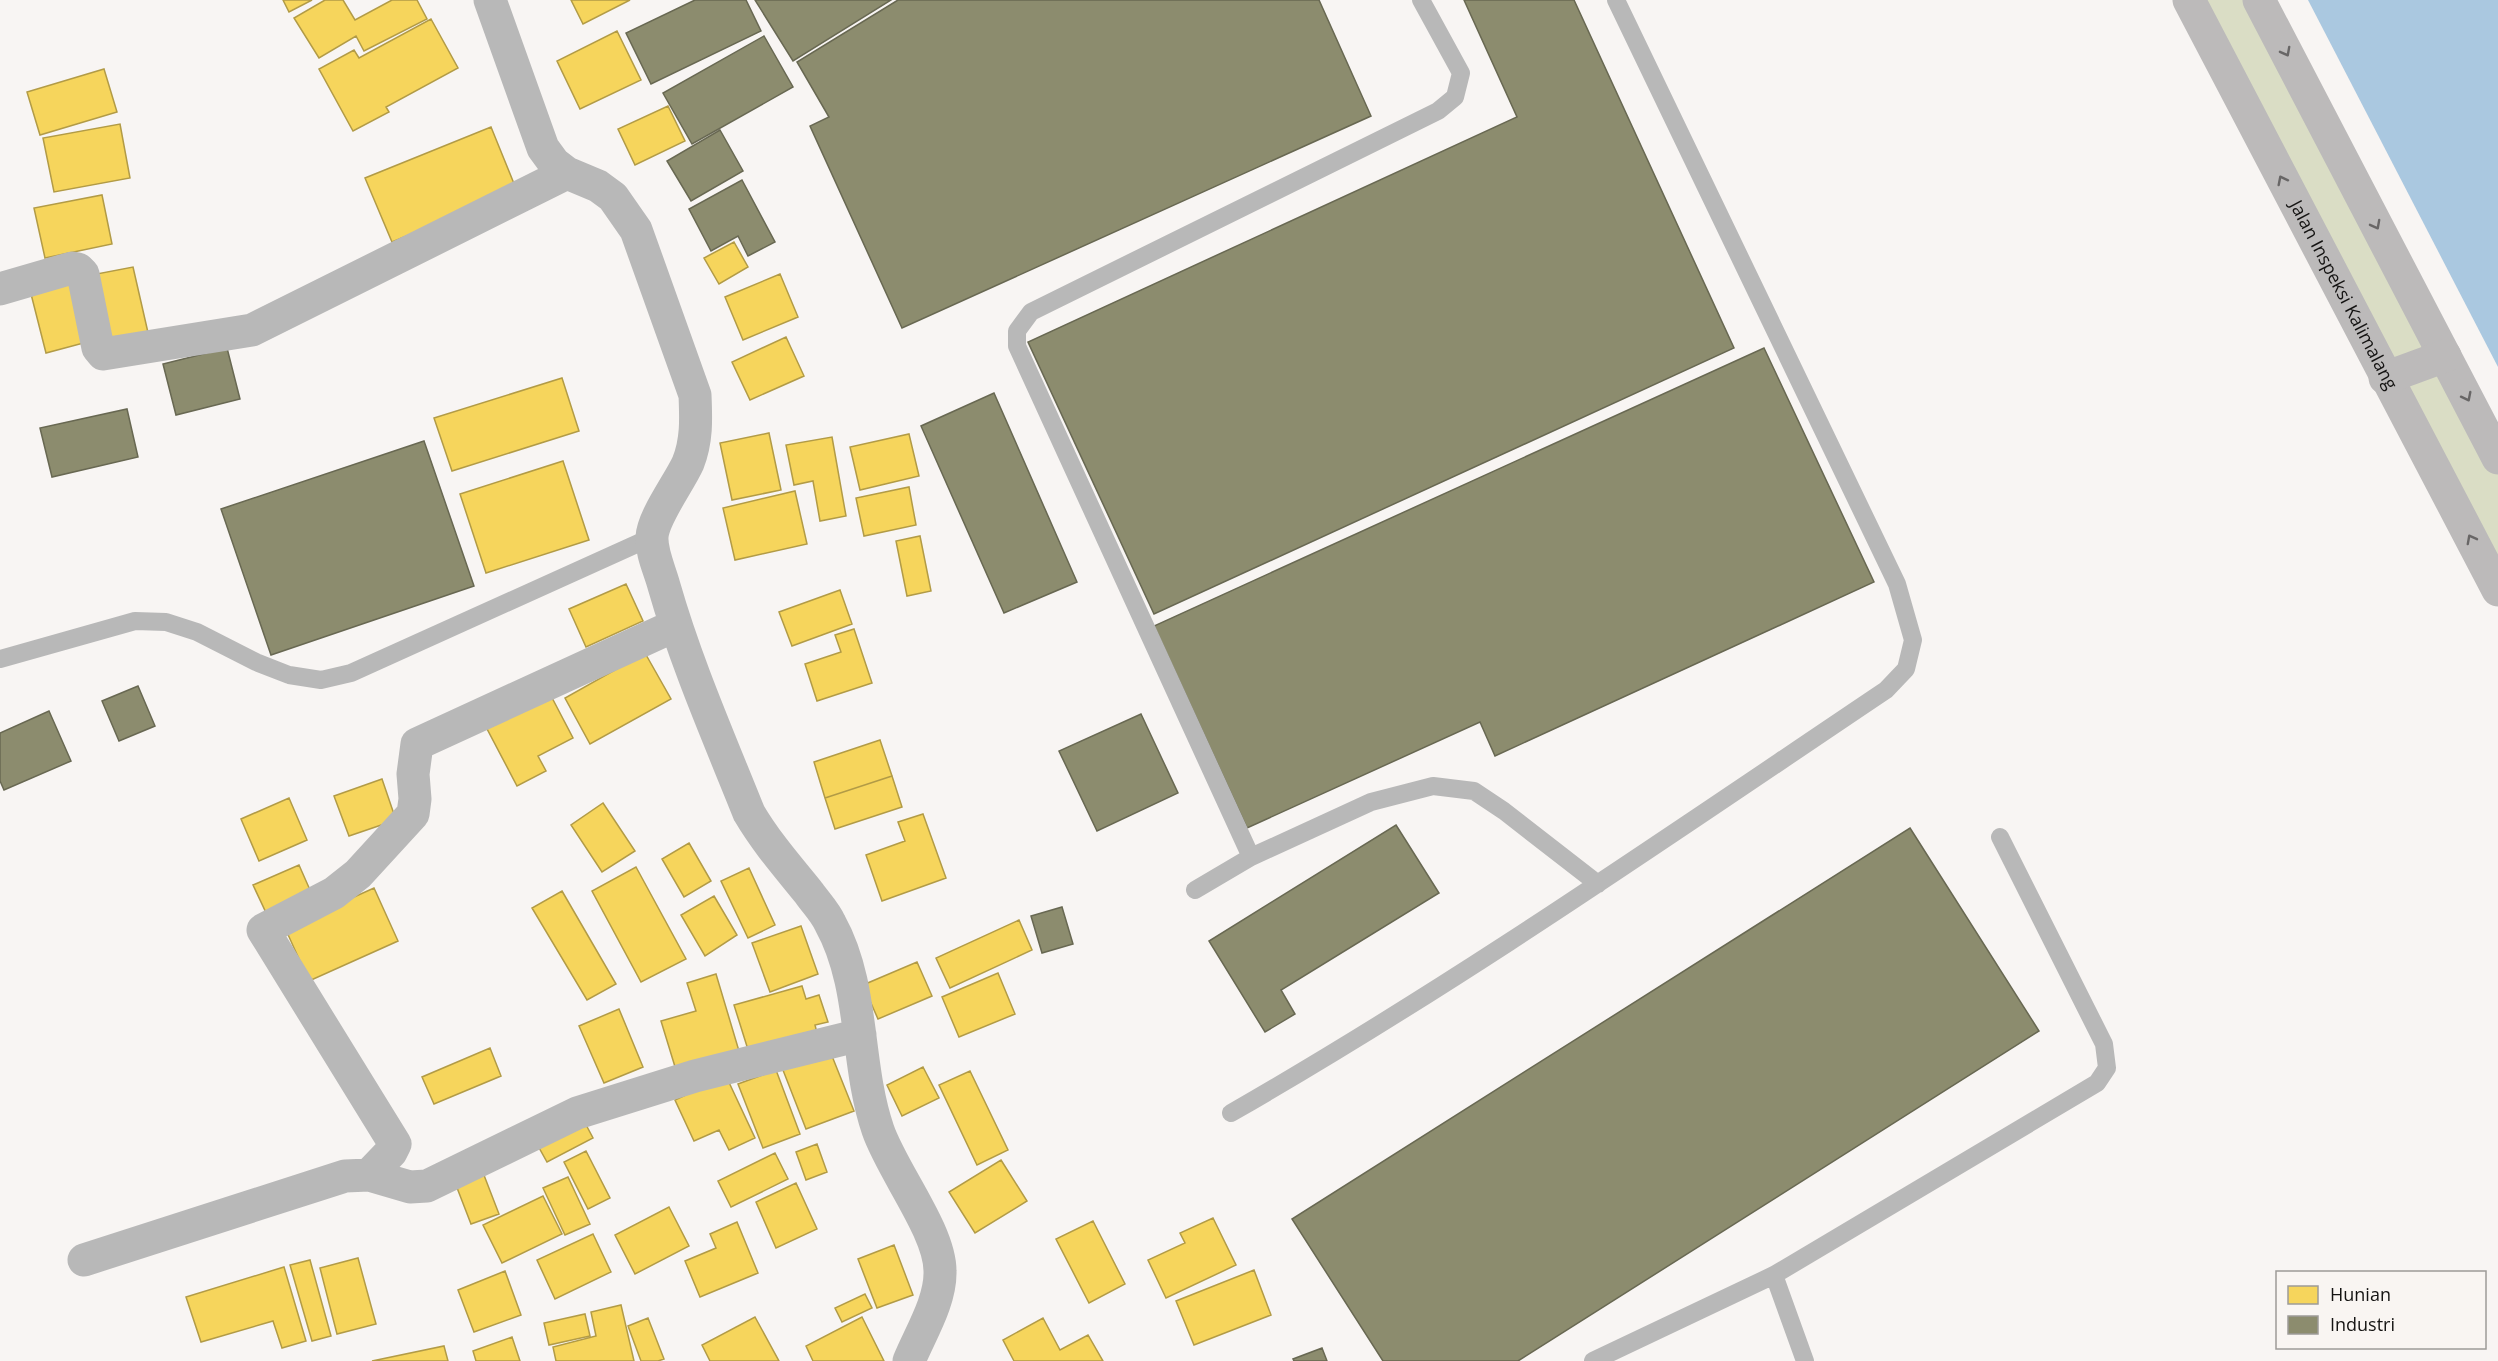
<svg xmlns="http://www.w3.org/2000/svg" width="2498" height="1361" font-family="'Open Sans',sans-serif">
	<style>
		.green { fill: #daddc5 }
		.water { fill: #aac8e0 }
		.homes { fill: #f6d55c; stroke: #b29b46; stroke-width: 1.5 }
		.industry { fill: #8c8c6e; stroke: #686852; stroke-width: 1.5 }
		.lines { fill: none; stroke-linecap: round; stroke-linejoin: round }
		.lane { stroke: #b8b8b8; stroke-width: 18 }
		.street { stroke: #b8b8b8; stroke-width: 33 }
		.primary { stroke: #bcbaba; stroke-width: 33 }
		.oneway { stroke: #686666 }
		.labels { text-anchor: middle; stroke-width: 6; stroke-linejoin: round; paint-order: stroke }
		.street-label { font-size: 18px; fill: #141312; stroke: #f9f5f2 }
	</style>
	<rect width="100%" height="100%" fill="#f8f5f3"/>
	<path class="green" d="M2189,0h70l239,458v132z"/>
	<path class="water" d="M2308,0h190v367z"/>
	<path class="homes" d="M283,0h29l-23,12z
		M325,0h18l12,20 37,-20h25l10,19 -63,32 -8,-15 -37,22 -25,-40z
		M571,0h59l-47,24z
		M431,19l27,49 -72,39 3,5 -36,19 -34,-62 35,-19 5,8z
		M617,31l24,49 -61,29 -23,-48z
		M104,69l13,43 -77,23 -13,-43z
		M668,106l17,35 -50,24 -17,-36z
		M120,124l10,54 -76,14 -11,-54z
		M491,127l26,64 -125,51 -27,-64z
		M102,195l10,49 -67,14 -11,-50z
		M734,242l14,25 -29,17 -15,-26z
		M133,267l16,70 -48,9 -15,-70z
		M780,274l18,43 -55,23 -18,-43z
		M76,278l15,63 -45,12 -16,-63z
		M786,337l18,39 -54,24 -18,-38z
		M562,378l17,53 -127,40 -18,-53z
		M769,433l12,57 -49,10 -12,-57z
		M909,434l10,42 -59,14 -10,-43z
		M832,437l14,79 -26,5 -7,-40 -19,4 -8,-40z
		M563,461l26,79 -103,33 -26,-79z
		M909,487l7,38 -52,11 -8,-38z
		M795,491l12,53 -72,16 -12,-52z
		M920,536l11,55 -24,5 -11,-55z
		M626,584l17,37 -57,26 -17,-38z
		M840,590l12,34 -60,22 -13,-34z
		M854,629l18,54 -55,18 -12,-37 36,-12 -6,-17z
		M645,653l26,46 -81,45 -25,-46z
		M549,692l24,46 -35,18 8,15 -29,15 -32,-61z
		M880,740l12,36 -67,22 -11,-36z
		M892,776l10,31 -67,22 -10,-31z
		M382,779l14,41 -47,16 -15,-40z
		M289,798l18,42 -48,21 -18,-42z
		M603,803l32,48 -33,21 -31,-47z
		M923,814l23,64 -64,23 -16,-46 39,-14 -7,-19z
		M689,843l22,38 -27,16 -22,-38z
		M299,865l15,34 -45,20 -16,-34z
		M636,867l50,92 -45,23 -49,-91z
		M749,868l26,57 -27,13 -27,-57z
		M374,888l24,53 -89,40 -24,-53z
		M562,891l54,93 -29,16 -55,-92z
		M714,896l23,39 -32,21 -24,-41z
		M1019,920l13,30 -82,38 -14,-30z
		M801,926l17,48 -48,18 -18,-49z
		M917,962l15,34 -54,23 -15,-34z
		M998,973l17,41 -56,23 -17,-40z
		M716,974l23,77 -63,19 -15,-49 35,-10 -9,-28z
		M802,986l4,13 13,-4 9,27 -13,3 3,12 -68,19 -16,-51z
		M619,1009l24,58 -39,16 -25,-57z
		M828,1046l26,65 -48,18 -25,-64z
		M490,1048l11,28 -67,28 -12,-27z
		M923,1067l16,31 -37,18 -15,-31z
		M776,1070l24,64 -37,14 -25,-64z
		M970,1071l38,79 -31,15 -38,-80z
		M726,1076l29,62 -26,12 -10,-20 -25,11 -19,-41z
		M584,1121l9,17 -46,24 -10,-18z
		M817,1144l10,28 -21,8 -10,-28z
		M586,1151l24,47 -22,11 -24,-47z
		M775,1153l13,26 -57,28 -13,-26z
		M1001,1160l26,41 -52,32 -26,-41z
		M482,1170l17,44 -28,10 -17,-44z
		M568,1177l22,47 -25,11 -22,-47z
		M796,1183l21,46 -41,19 -20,-46z
		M543,1196l19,38 -60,29 -19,-38z
		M669,1207l20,39 -54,28 -20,-39z
		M1213,1218l23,47 -70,33 -18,-38 37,-17 -5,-10z
		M1093,1221l32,63 -36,19 -33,-64z
		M737,1222l21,51 -58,24 -15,-36 31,-13 -6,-14z
		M593,1234l18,38 -56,27 -18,-39z
		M894,1245l19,50 -36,13 -19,-49z
		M358,1258l18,66 -39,10 -17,-66z
		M310,1260l21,76 -19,5 -22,-76z
		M284,1267l22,74 -24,7 -9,-27 -72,21 -15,-45z
		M1254,1270l17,45 -77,30 -18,-44z
		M505,1271l16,44 -47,17 -16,-42z
		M865,1294l7,14 -30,14 -7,-14z
		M621,1305l13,56h-78l-3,-14 43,-11 -5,-24z
		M585,1314l5,22 -41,9 -5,-22z
		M755,1317l24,44h-69l-8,-16z
		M862,1317l22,44h-71l-7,-15z
		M648,1318l16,41 -6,2h-17l-13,-35z
		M1043,1318l17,32 28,-15 15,26h-89l-11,-21z
		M512,1337l8,24h-44l-3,-10z
		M444,1346l4,15h-76z"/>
	<path class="industry" d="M695,0h51l15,31 -110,53 -25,-51z
		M755,0h136l-98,61z
		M898,0h421l52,116 -469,212 -92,-202 19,-9 -32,-55z
		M1464,0h110l160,348 -580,266 -126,-272 489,-225z
		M764,36l29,51 -101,57 -29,-51z
		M720,130l23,41 -52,30 -24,-40z
		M742,180l33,62 -27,14 -10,-20 -27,15 -22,-42z
		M227,348l13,51 -64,16 -13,-51z
		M1764,348l110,234 -379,174 -15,-34 -233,106 -93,-202z
		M994,393l83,189 -73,31 -83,-187z
		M127,409l11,48 -86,20 -12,-49z
		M424,441l50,145 -203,69 -50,-146z
		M138,686l17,40 -36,15 -17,-40z
		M49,711l22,50 -67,29 -4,-9v-48z
		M1141,714l37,79 -81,38 -38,-80z
		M1396,825l43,68 -158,97 14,24 -30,18 -56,-91z
		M1910,828l129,203 -521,330h-135l-91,-142z
		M1062,907l11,37 -31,9 -11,-37z
		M1322,1348l5,13h-33l-1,-2z"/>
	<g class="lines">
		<path class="lane" d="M0,659l135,-38 31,1 31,10 59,30 33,13 32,5 30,-7 301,-136
			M1251,857l-234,-511v-15l14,-19 407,-201 17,-14 6,-24 -40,-73
			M1195,890l56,-33 120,-55 62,-16 41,5 30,20 94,73
			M1231,1113c225,-129 439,-278 655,-423l20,-21 7,-29 -16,-56 -281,-584
			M1774,1275l31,86
			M1593,1361l181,-86 323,-192 10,-15 -3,-24 -104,-207"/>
		<path class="street" d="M490,0l53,148 11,15 13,10 31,13 15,11 23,33 59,165c1,24 2,45 -7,68 -9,20 -35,54 -36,74 -1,15 8,34 12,49 22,77 55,152 85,227 17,29 39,54 60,80 7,10 16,19 21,30 35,63 25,140 48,207 14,41 62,101 62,141 1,30 -20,63 -31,90
			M0,289l72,-21 6,1 5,5 15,74 5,6 149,-24 315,-157
			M369,1175l22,-23 4,-8 -132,-214 71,-37 24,-19 55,-60 2,-15 -2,-25 4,-30 259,-119
			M84,1260l261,-84 24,-1 41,12 17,-1 150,-73 118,-37 165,-41"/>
		<g class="primary">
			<path id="s1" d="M2189,0l309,590"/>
			<path d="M2259,0l239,458"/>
			<path d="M2385,378l60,-22"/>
		</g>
	</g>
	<defs><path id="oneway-chevron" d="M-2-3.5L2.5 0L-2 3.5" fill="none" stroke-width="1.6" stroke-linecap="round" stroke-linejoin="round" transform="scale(1.5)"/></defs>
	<g class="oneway">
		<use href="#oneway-chevron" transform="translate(2286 52) rotate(62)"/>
		<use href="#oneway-chevron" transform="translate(2282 180) rotate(-117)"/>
		<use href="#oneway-chevron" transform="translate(2376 225) rotate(62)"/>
		<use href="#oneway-chevron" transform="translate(2467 397) rotate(63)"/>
		<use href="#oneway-chevron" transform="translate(2471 539) rotate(-118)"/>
	</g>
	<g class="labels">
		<g class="street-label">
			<text dy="6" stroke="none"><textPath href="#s1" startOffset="333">Jalan Inspeksi Kalimalang</textPath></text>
		</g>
	</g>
	<rect x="2276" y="1271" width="210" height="78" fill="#f9f5f2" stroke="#9d9b98" stroke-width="1.5"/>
	<rect x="2288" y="1286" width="30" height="18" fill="#f6d55c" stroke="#9d9b98" stroke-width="1.5"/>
	<text x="2330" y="1301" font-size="18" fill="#141312">Hunian</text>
	<rect x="2288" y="1316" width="30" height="18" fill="#8c8c6e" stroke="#9d9b98" stroke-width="1.5"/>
	<text x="2330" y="1331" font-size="18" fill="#141312">Industri</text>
</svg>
